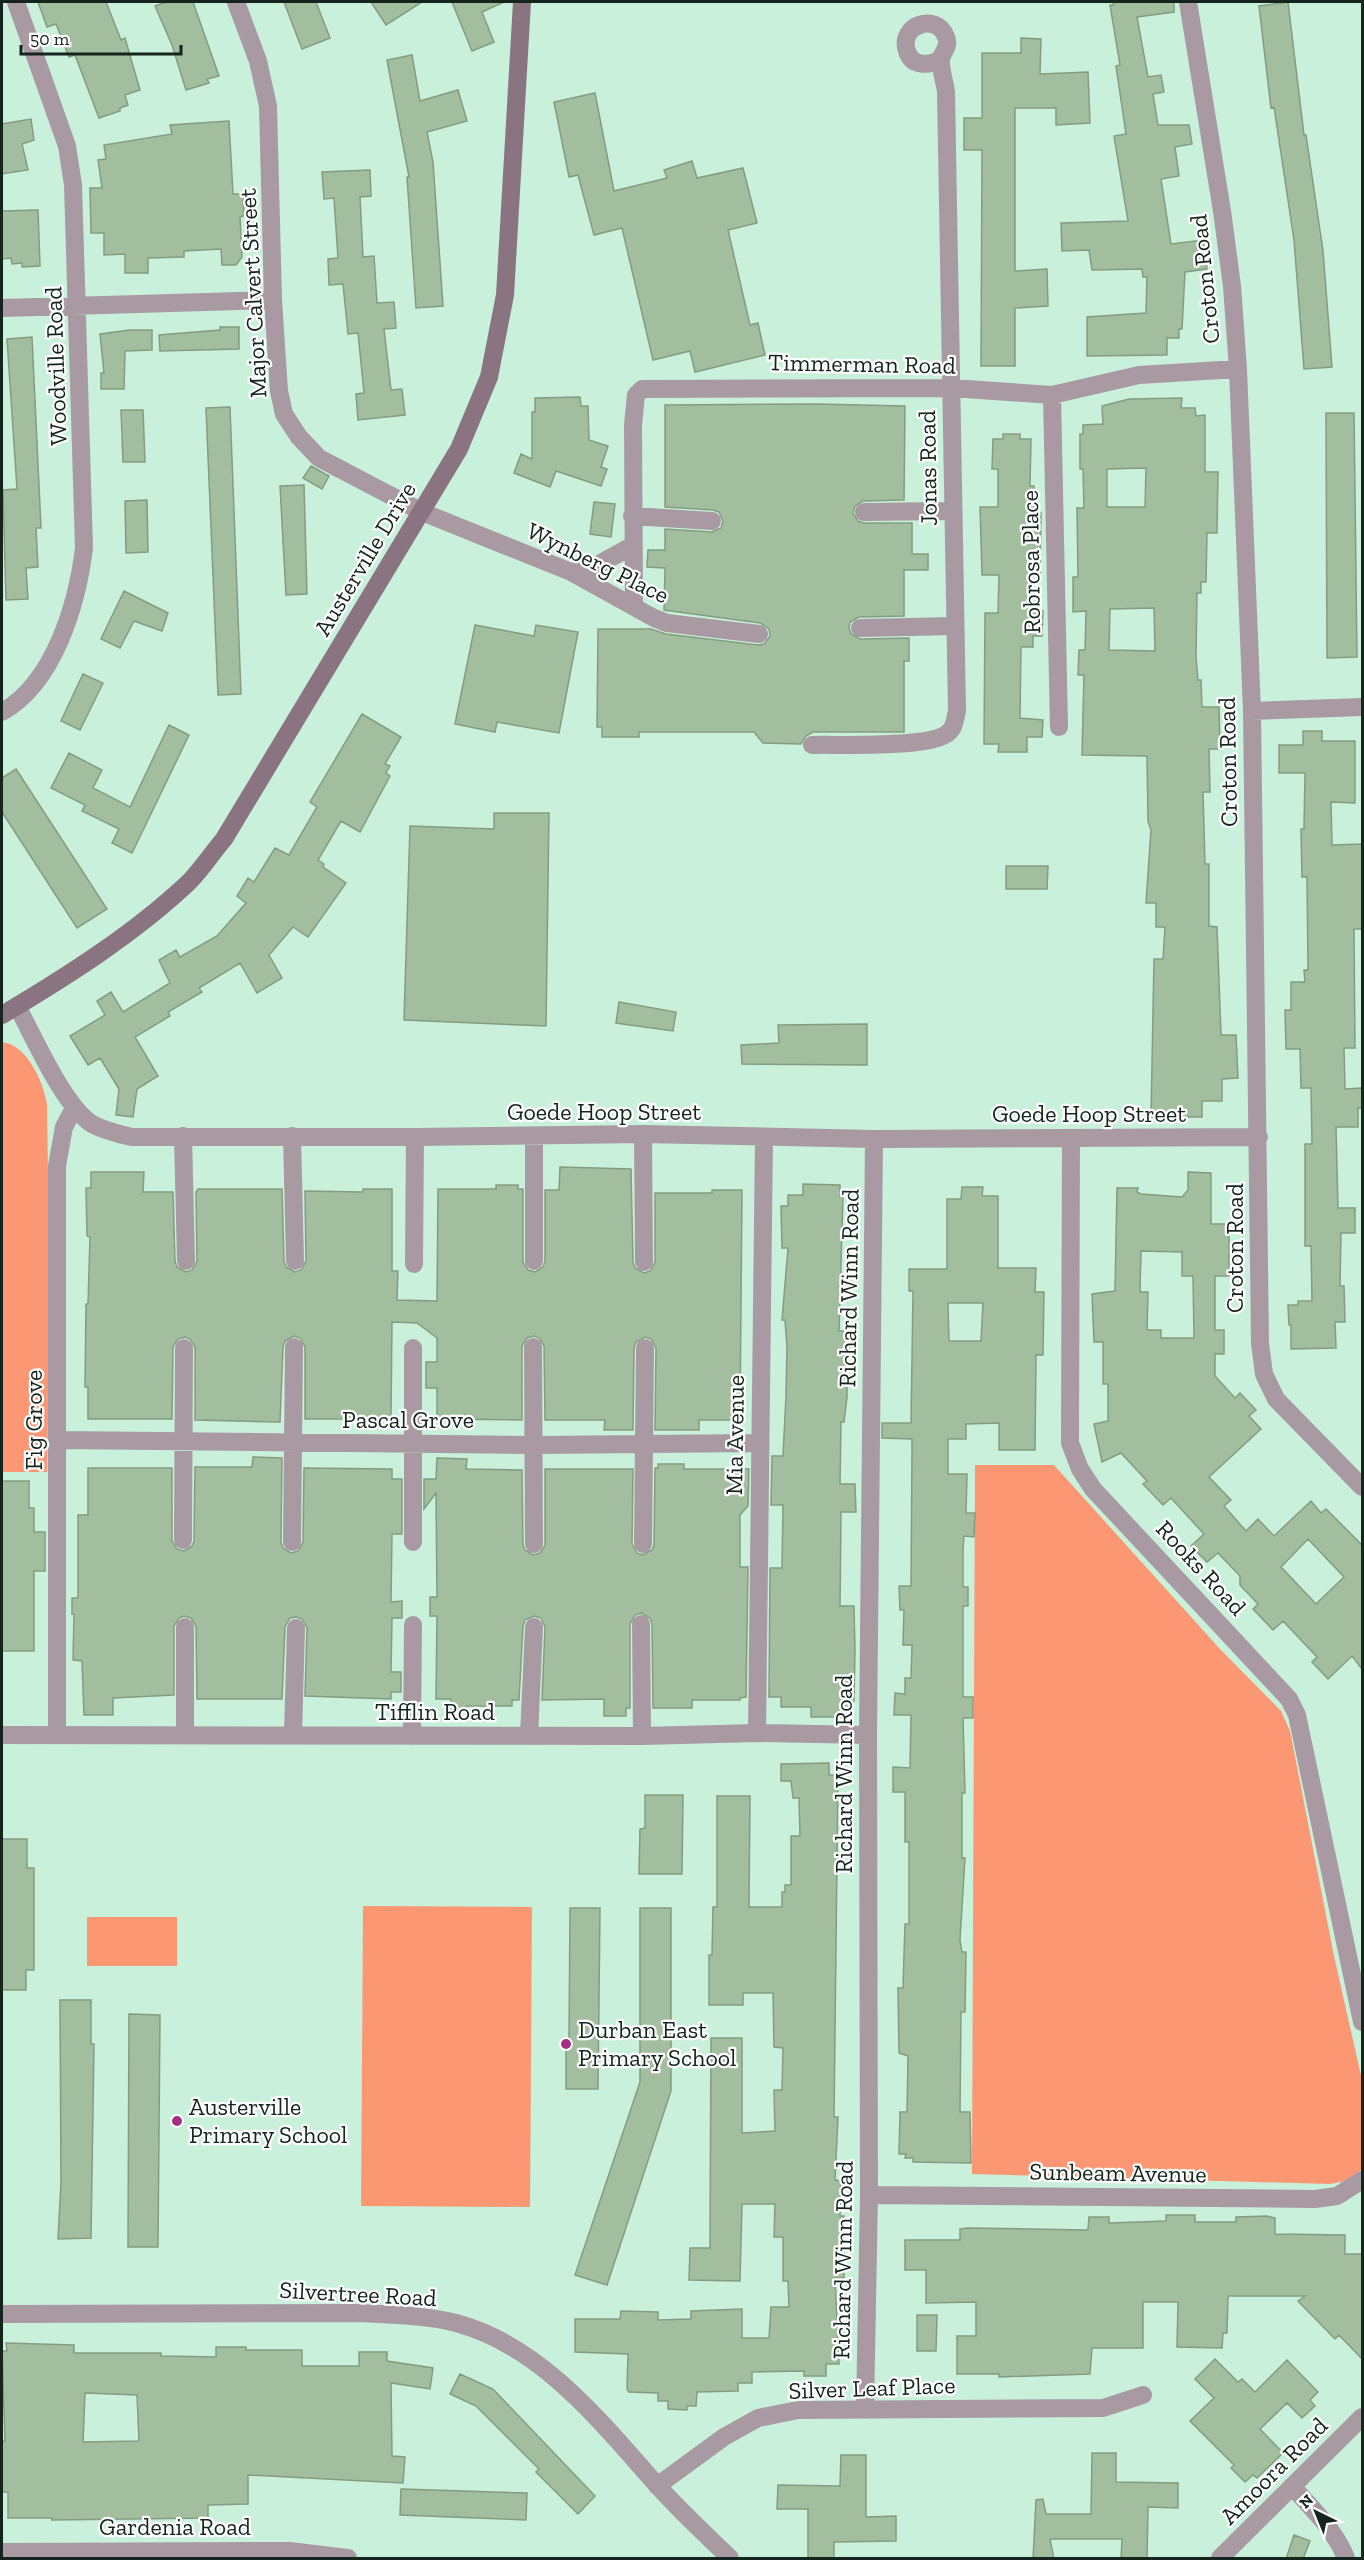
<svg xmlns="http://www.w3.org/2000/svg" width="1364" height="2560" font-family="'Zilla Slab',serif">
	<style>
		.green { fill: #fb9873 }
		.building { fill: #a3bd9f; stroke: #849d80; stroke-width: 1.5; fill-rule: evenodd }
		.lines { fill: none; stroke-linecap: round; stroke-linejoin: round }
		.street { stroke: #a999a2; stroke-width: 18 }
		.secondary { stroke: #8b7482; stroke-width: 18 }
		.poi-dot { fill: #a62e85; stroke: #fff; stroke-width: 2 }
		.labels { text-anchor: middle; stroke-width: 4.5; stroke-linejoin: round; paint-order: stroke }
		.street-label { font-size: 24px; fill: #15241c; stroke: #fff }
		.poi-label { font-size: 24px; fill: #15241c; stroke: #fff; text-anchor: start }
	</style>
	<rect width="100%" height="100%" fill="#c8f0da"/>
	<path class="green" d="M2,1042c25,3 41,39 45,62l3,205 -3,163h-45z
		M975,1465h79l166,184 61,62 9,20 44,225 28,124v89l-16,12 -16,3 -358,-10z
		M363,1906l169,1 -2,300 -169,-1z
		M87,1917h90v49h-90z"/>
	<path class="building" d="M38,2h68l15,38 4,-2 15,52 -15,5 3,10 -8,3v3l-21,7 -24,-63 -6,2 -13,-33 -9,3z
		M167,2h26l26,74 -12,3 2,4 -23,7 -14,-45 -17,-39z
		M284,2h32l14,36 -28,11z
		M371,2h51l-36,23z
		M452,2h52l-22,10 12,30 -22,9z
		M1113,2h61v10l-37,5 11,60 13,-2 3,17 -11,2 5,31h31l3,19 -17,3 4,29 -18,3 10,65 32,-4 4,29 -22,3 -3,57h-3v9h-12v17l-80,1v-39l59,-4 1,-36h-4l-1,-8 -50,1 -3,-20 -27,1 -1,-28 67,-2 -14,-85 12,-2 -10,-68 4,-1 -10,-60h4z
		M1288,2l16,133h2l17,116 9,116 -28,2 -10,-129 -20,-133 -3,1 -12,-102z
		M1021,38l20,1 -1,35 48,-2 2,51 -34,2v-17h-41v163l32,-2 1,37 -33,2v58h-34l1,-216h-18v-32h18v-65h39z
		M412,55l8,46 38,-11 9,31 -40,11 6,30 10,144 -27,2 -9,-131h2l-22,-117z
		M595,93l19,98 53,-13 -3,-8 28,-9 5,17 46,-10 14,55 -29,7 22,95 8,-2 7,32 -70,17 -5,-21 -37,9 -31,-132 -28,7 -16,-60 -9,2 -15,-75z
		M31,119l3,21 -12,4 6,26 -26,4v-50z
		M229,121l4,73h10l1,22 -4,1 2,40 -6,8h-14l-1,-16 -37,2v6l-36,1v15h-23v-19l-21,1v-22h-13l-1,-45h12l-4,-28 8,-1 -2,-14 68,-11 -2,-9z
		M370,170l1,26 -11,1 3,60 11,-1 3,47 17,-1 2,26 -12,1 7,61 11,-1 3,26 -47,5 -2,-26 8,-1 -6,-60 -10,1 -5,-50 -14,1 -1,-26 10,-1 -4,-60 -10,1 -2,-27z
		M38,210l2,56 -18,1v-4l-10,1 -1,-6 -9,1v-48z
		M220,327h19v22l-79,2 -1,-16 61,-5z
		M130,330h22v20l-27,1 -1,38h-23v-16h3l-4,-39z
		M32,337l9,191h-5l2,39 -12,1 2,31 -22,1 -3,-110 14,-1 -10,-150z
		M580,397l1,9h7l1,34 19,6 -7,21 6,2 -6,17 -45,-15 -6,16 -36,-14 7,-19 11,5v-47h3v-14z
		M1182,398l-1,10h14l1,8 9,-1v57h13l-1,61h-10l-1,49h-5v11h-4l-1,64 2,23h3l1,27h17l1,42h-11l1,43h-7l2,72h4v62l8,1 4,108h15l2,43 -16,1v22h-20v16h-51l3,-158h9l2,-32h-9v-24h-10l5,-73 -3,-9 -1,-65 -65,-1 2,-80h-6l1,-25h6l1,-39 -13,1v-35h5l-1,-69h7l-1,-39h-3v-35h3v-9l20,-1 -1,-18 27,-7zM1146,468l-1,39h-38v-38zM1154,608l1,43 -46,-1 1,-41z
		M817,404l88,2 -1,94 -41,1 -8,5 -2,7 5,8 6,2h48v31h16v16h-24v46l-45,1 -9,5 -1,6 2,6 9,5 49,-1v23h-5v71h-91l-7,4 -5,8 -38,-1 -9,-11h-115v5h-37v-10h-5l1,-98h53l15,5 92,11 6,-1 6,-8 -1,-7 -9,-6 -96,-13 1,-42 -18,-1 1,-17h17v-21l47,3 9,-4 2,-7 -4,-9 -6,-2 -48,-3v-102z
		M230,407l11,287 -23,1 -12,-287z
		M121,410h22l2,52h-22z
		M1326,413h28l3,244 -30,1z
		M1003,434h17v5h11l-1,47h4l2,27h5l-1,63h-10v35h13l-1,25h-9v11h-12l-1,71 23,2 -1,17h-15v15h-29l1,-8h-15l1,-131h13l1,-38h-17l-2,-68h18v-38h-6l1,-30h10z
		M311,466l18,10 -7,13 -19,-11z
		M304,485l3,109 -21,1 -6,-109z
		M147,500l1,52 -22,1 -1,-52z
		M594,502l21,2 -4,33 -21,-3z
		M124,591l44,22 -6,18 -28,-10 -14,27 -19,-9z
		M475,625l59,11 2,-11 42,7 -19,101 -62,-11 -2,10 -40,-8z
		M83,674l20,9 -23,47 -19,-9z
		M362,714l39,23 -16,27 5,2 -4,7 4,3 -30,56 -19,-11 -23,39 6,4 -1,3 23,16 -38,54 -15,-10 -24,28 13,23 -25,15 -17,-30 -41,25 3,4 -34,20 2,4 -35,21 23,39 -21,13 -4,28 -17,-2 3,-26 -19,-31 -12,7 -18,-29 35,-21 -8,-14 14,-9 12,20 47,-29 -11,-23 17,-10 4,7 37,-21 29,-33 -9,-7 11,-18 6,4 21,-34 14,7 28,-48 -7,-5z
		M169,725l20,10 -57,118 -20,-10 7,-14 -37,-18 3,-6 -34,-17 18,-35 33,17 -9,18 37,19z
		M1303,731h19v10h33v62l-24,-1 1,43 30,-1v85h-8l1,119h-11l1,41 17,-1v20h-4v19h-22l2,81h17v25h-14l-1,53h4l1,36h-10l1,26 -45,1v-24h-2l-1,-20h10v-4h14l-1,-55h-6v-102h7l-1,-56h-10l-1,-39h-14l-1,-39h6v-28h14l-1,-12h4l-1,-93h-5l-1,-48h3l1,-56h-26v-28h24z
		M16,769l91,140 -30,19 -75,-116v-34z
		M494,813h55l-3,213 -142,-6 6,-194 84,3z
		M1006,866h42l-1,23h-41z
		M619,1002l57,10 -3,19 -57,-8z
		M867,1024v41l-125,-1 -1,-19 38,-2 -1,-18z
		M560,1167l71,2 2,93 2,6 9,5 6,-2 5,-9v-69h57v-3h30l-2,230h-41v10h-44l1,-82 -5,-9 -6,-2 -9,5 -2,6 -1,82h-29l1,-10h-60l-1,-74 -5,-8 -5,-2 -7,2 -5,8v74l-85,-1v-31h-11v-26h11v-24l-20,-15 -25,-1 -1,97h-86v-72l-5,-9 -6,-2 -9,5 -2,6 -3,75 -85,-2v-73l-5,-8 -5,-2 -7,2 -5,8 -1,72h-84v-32h-3l1,-83h2l2,-67 -3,-1 -1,-48h5v-16h53l-1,20h30l2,69 2,6 9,5 6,-2 5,-9 -1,-69 2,-3h84l2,72 2,6 9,5 6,-2 5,-9 -1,-70 58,1v-3h29v82h6l-1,29 40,1 1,-112h58v-4h22v4h5v73l5,8 7,2 8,-5 2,-6v-71h14z
		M1188,1172l23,1v51h18v52h-14v54h9v24h-9v22l20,22 5,-5 16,17 -7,6 12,13 -52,48 22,23 -7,6 22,25 12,-12 16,17 37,-35 10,12 5,-4 36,36v124l-10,-13 -24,23 -16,-17 5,-5 -34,-36 -10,9 -20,-21 5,-5 -18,-19v-9l-22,-23 -11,9 -16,-16 13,-12 -33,-36 -8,7 -20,-21 4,-3 -26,-28 -19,9 -8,-38 14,-3v-37h-5v-42h-9l-2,-48 23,-3 2,-103h21l-1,4 4,2 41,3 6,-7zM1141,1251l41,1v24h11l1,62h-33v-8h-14l1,-38h-8zM1308,1539l36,38 -28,27 -35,-37z
		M803,1184l37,1v11h3l-4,135h13v16h-5v50l-3,25h-3l-1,62h15l1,28h-15l-1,94h14l1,45 -1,50 -12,16h-31v-10h-30v-10h-12l1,-129h12l1,-63h-12l1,-49h11l3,-60 1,-49 -2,-27h-3l6,-72h-6l-1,-42h7v-11h15z
		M962,1187h21l-1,9h16v72h38l-1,24h9l-1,63h-7l-1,95h-36v-27l-33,1v15h-18v35h19l-1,39h9l-1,24 -10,-1 -1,13v38h5v19h-5v91h10v21h-10l2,75h-3v65h3l-5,82 2,12h4l-1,60h-4l-1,100h10l1,51 -58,-1v-4h-8l1,-4h-7l1,-42h7l1,-56 -9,-3 -1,-65h5l2,-64h4v-82h-4v-50h-12v-25l17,1 1,-53h-17l1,-22 10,1v-16h6l1,-33h-9l1,-35h-4l-1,-24h12l1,-136v-11l-30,-1v-15h29l2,-132h-4v-22h38v-70h14zM948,1303h35l-2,38h-32z
		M253,1457l29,1 -1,84 2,6 8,5 7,-2 5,-9 1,-74 88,1v10h10v55h-10l-1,68 11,-1v17h-10l-1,54h10v20h-10v7l-86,-3 2,-68 -5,-9 -6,-2 -6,1 -5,9 -3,72h-85l-1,-73 -5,-8 -7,-2 -5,2 -5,8v69l-61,3v17h-29l-2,-54 -9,-1 1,-46h-2v-16h6v-83h10v-47h84v73l5,8 7,2 8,-5 2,-5 1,-74h57z
		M437,1458l30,1 -1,10 56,1 1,75 2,5 8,5 7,-2 5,-8v-76h88l-1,75 5,9 6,2 9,-5 2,-5 1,-77h3v-4h26v5h65l-1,37 -8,9v52h8l-2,130 -6,1v2h-48v8h-39l-1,-84 -2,-6 -9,-5 -6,2 -5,9v84h-4v8h-22v-17l-62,1 3,-73 -4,-9 -7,-2 -9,4 -2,6 -4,74h-7v6h-45v6h-17l1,-13h-15l1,-83h-7v-19h7l-1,-104 -12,16v-30h12z
		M2,1481h27v27h5v24h11v39h-11v80h-32z
		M829,1763v12h9l-4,342h4l-3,63 6,1 -1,35h4v62h-9l4,86h-13v12h-22v-5l-52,1v11h-14v8l-41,1 -1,14h-9v4l-19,-1v-8h-10v-8l-29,-1 -2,-3 1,-35 -53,-2v-33h45l1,-8 37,1v8l33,-1v-8l51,-2v29h27l2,-31h18l-1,-26h-5v-44h-9l1,-33h-33l-2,77 -51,-1 1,-32h20l1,-210h31v95l33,-2 -1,-41h8l1,-42 -9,-1 -1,-54h-30v12h-34v-50h3l1,-48h4v-111h33l-1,111h33v-15h3v-7h6v-49h9l-1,-38h-6l-2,-17h-10v-17z
		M645,1795h38l-1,79h-43l1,-45 5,-1z
		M2,1839h25v29h7v102h-8v20h-24z
		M570,1908h30l-2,181h-32v-49h3z
		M640,1908h31v183l-64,194 -32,-10 65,-193z
		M60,2000h31v44h3l-3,194 -33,1 3,-57z
		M129,2014l31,1 -2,232h-30z
		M1166,2215h29v7h41v-5l31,-1 8,2v16l70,1v19h17v105l-23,-24 -4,4 -37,-38 7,-5h-77l-1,37h-4l-1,15 -45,-1 1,-45h-35v46h-51l-2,26 -91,3v-3h-42v-38h19v-34l-50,1v-33h-21v-30h55v-11l8,-1 118,2 2,-1 1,-12h20v6l57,-2z
		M917,2315h20l-1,36h-19z
		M6,2343l68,2v8h87v3l55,1v-10h30v3h56v16h57v-14h28v9l46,7 -3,21 -39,-6 1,73 13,1 -2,26 -155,-8v29l-40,1v13l-156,2v-2h-44v-26h-6v-51h3l-3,-90h5zM85,2393l52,2 2,46 -56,1z
		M1215,2359l23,23 4,-3 13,13 32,-32 31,32 -8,8 5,6 -13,12 -15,-15 -27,26 23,24 -26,25 -4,-3 -8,7 -14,-14 3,-3 -44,-44 24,-23 -19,-19z
		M460,2374l33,15 102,107 -17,18 -42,-42 3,-3 -63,-63 -26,-12z
		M1092,2453h24v29l62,1v25l-30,-1 -1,52h-26l1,-20h-72l4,20h-21l3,-59 7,-1 3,15h45z
		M841,2455h25v62l30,-1v25l-62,1v17h-26v-50h-31l1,-24 62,1z
		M401,2489l126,4 -1,27 -126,-5z
		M1294,2535l16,6 -7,18h-17z"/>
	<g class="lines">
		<path class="street" d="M236,2l22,59 10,45 5,194 6,91 5,23 15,23 20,21 103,54 149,60 83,46 13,5 92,11
			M1188,2l34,209 10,75 6,83 14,342 8,632 4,31 12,25 86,88
			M2,308l271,-8
			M1052,395l7,332
			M864,512l88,-1
			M632,516l80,5
			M571,572l23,-5 38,-21
			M634,605l-1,-180 3,-30 6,-6 309,-1 101,7 87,-20 99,-6
			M860,628l95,-2
			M1252,711l110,-4
			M2,712c52,-29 75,-107 82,-164l-11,-363 -6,-39 -51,-144
			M812,745c27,-1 121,4 137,-13 6,-5 6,-14 8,-21l-11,-619c-1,-9 -6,-24 -5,-33 2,-9 9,-12 5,-22 -9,-25 -48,-12 -39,14 5,16 22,15 34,8
			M17,1006c17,31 46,99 75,118 13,7 26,10 40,13h283l228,-3 231,5 385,-2
			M643,1134l1,128
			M183,1136l3,125
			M292,1136l3,125
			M534,1136v125
			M1071,1139l-1,304 10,26 13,20 196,210 8,16 65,307
			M414,1264l1,-127
			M533,1347l1,197
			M58,1440l475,5 225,-2
			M183,1540l1,-192
			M292,1542l2,-195
			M413,1542v-194
			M643,1544l2,-196
			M641,1624l1,112
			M185,1627v108
			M757,1733l7,-596
			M293,1734l3,-106
			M2,1735l640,1 115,-3 111,2
			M57,1735v-569l7,-39 10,-19
			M412,1736l1,-111
			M529,1736l5,-109
			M869,2195l446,4 22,-3 25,-16
			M2,2314l359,-1c32,2 64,2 95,10 84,22 145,99 200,161 23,26 49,50 74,74
			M865,2410l4,-215 -1,-460 6,-596
			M657,2486l67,-49 34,-19 40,-8 305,-2 40,-13
			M1292,2486c20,23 43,44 54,72
			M2,2552l287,-1 59,7
			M1220,2558l142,-141"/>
		<path class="secondary" d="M2,1015c64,-38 132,-81 187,-133 13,-13 23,-29 35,-43l235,-390 30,-72 16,-82 17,-293"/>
	</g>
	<g class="poi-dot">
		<circle cx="566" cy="2044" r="6"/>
		<circle cx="177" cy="2121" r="6"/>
	</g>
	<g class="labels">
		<g class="street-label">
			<text transform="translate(1205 279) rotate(-96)" y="8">Croton Road</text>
			<text transform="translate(253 293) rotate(-93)" y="8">Major Calvert Street</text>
			<text transform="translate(862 364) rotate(1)" y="8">Timmerman Road</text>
			<text transform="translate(56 366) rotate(-92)" y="8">Woodville Road</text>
			<text transform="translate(928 468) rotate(-91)" y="8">Jonas Road</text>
			<text transform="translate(365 559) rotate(-59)" y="8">Austerville Drive</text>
			<text transform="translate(1031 562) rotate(-91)" y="8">Robrosa Place</text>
			<text transform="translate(598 563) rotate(26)" y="8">Wynberg Place</text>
			<text transform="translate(1228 762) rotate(-91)" y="8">Croton Road</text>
			<text x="604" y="1120">Goede Hoop Street</text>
			<text x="1089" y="1122">Goede Hoop Street</text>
			<text transform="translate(1235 1248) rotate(-90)" y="8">Croton Road</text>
			<text transform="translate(849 1288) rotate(-89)" y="8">Richard Winn Road</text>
			<text transform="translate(34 1420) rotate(-90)" y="8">Fig Grove</text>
			<text x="408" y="1428">Pascal Grove</text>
			<text transform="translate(735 1435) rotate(-89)" y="8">Mia Avenue</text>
			<text transform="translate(1201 1568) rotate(47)" y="8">Rooks Road</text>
			<text x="435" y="1720">Tifflin Road</text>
			<text transform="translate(844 1774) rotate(-90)" y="8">Richard Winn Road</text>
			<text transform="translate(1118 2173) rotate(1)" y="8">Sunbeam Avenue</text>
			<text transform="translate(843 2260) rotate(-89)" y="8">Richard Winn Road</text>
			<text transform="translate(358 2294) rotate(3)" y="8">Silvertree Road</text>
			<text transform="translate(872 2388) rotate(-2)" y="8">Silver Leaf Place</text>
			<text transform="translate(1274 2471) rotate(-45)" y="8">Amoora Road</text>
			<text x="175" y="2535">Gardenia Road</text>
		</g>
		<g class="poi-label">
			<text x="578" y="2038">Durban East<tspan x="578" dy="28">Primary School</tspan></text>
			<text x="189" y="2115">Austerville<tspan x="189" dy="28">Primary School</tspan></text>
		</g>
	</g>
	<rect width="1364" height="2560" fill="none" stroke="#15241c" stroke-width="6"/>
	<g transform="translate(1316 2512) rotate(317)" stroke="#ffffff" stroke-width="4.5" paint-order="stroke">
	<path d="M0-4.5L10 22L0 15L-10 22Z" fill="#15241c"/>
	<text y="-9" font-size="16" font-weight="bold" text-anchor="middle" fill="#15241c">N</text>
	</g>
	<path d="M21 45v9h160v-9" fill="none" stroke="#15241c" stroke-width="3"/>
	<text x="30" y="45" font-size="18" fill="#15241c" stroke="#ffffff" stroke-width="4.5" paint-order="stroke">50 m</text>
</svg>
